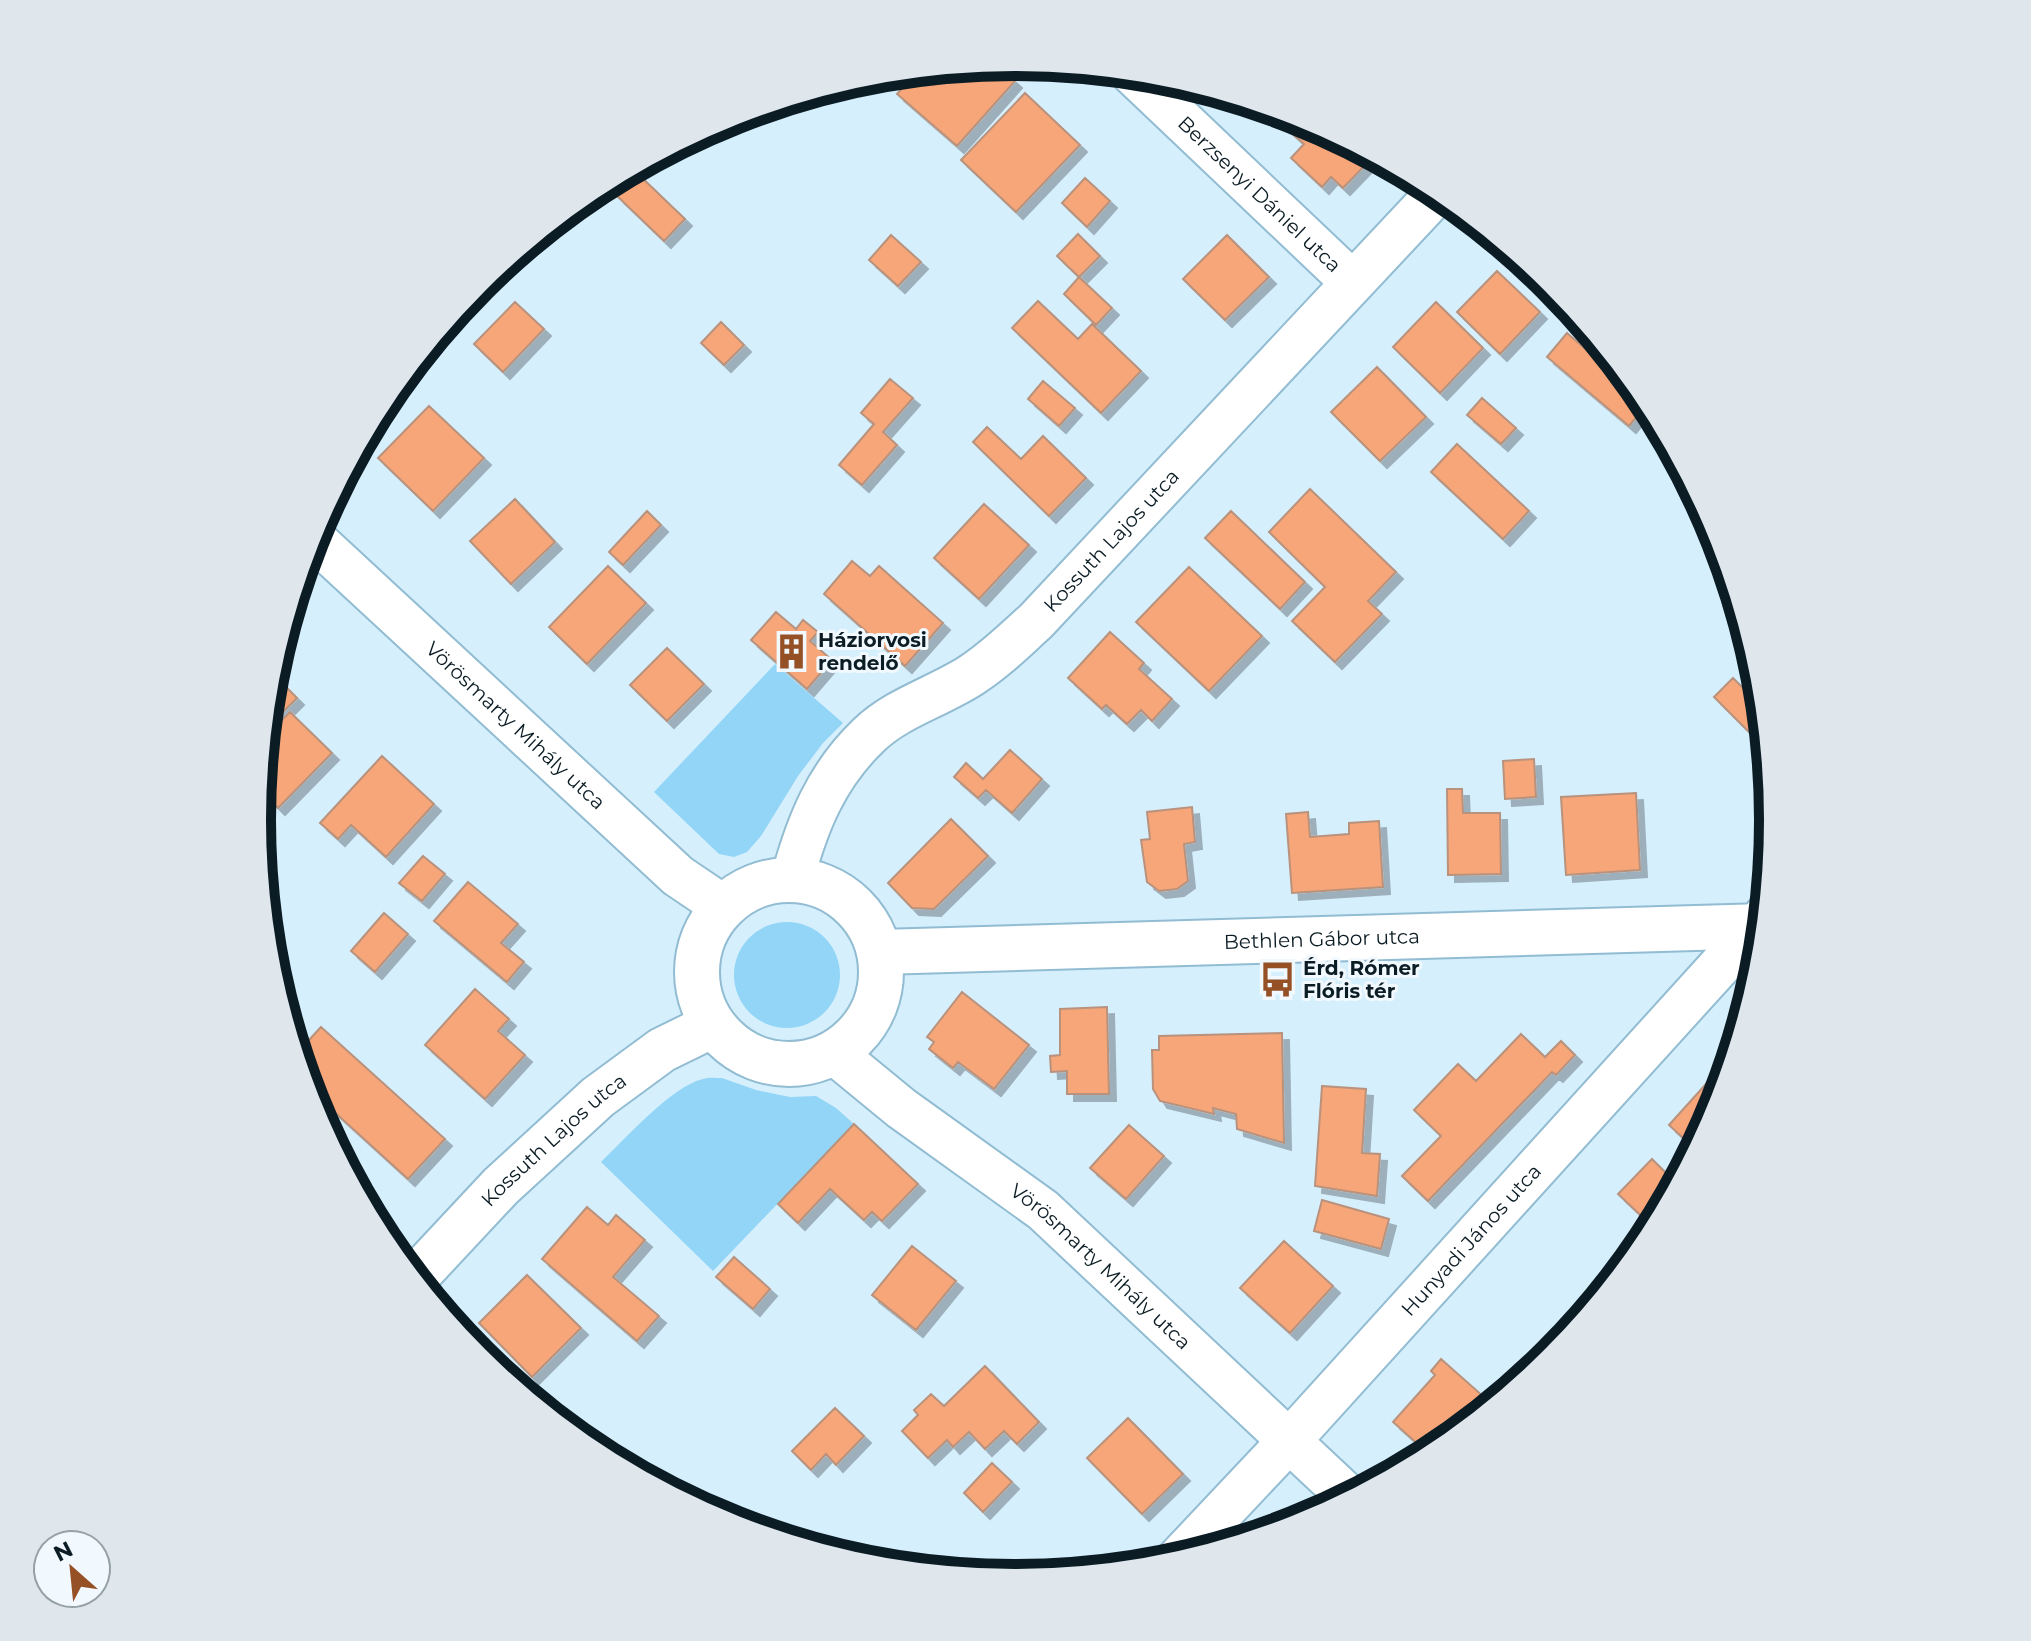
<svg xmlns="http://www.w3.org/2000/svg" width="2031" height="1641" font-family="Montserrat,sans-serif">
	<style>
		.green { fill: #92d5f6 }
		.building { fill: #f6a678; stroke: #b9927d; stroke-width: 2; filter: url(#shadow) }
		.lines { fill: none; stroke-linecap: round; stroke-linejoin: round }
		.minor-casing { stroke: #91bcd2; stroke-width: 46 }
		.tertiary-casing { stroke: #91bcd2; stroke-width: 48 }
		.minor { stroke: #fff; stroke-width: 42 }
		.tertiary { stroke: #fff; stroke-width: 44 }
		.labels { text-anchor: middle; stroke-width: 6; stroke-linejoin: round; paint-order: stroke }
		.street-label { font-size: 20px; fill: #0b1c24; stroke: #f1f9fe }
		.poi-label { font-size: 20px; font-weight: bold; fill: #0b1c24; stroke: #f1f9fe; text-anchor: start }
		.rim { fill: none; stroke: #0b1c24; stroke-width: 10 }
	</style>
	<defs>
		<filter id="shadow"><feDropShadow dx="7" dy="7" stdDeviation="0" flood-color="#0004"/></filter>
	</defs>
	<rect width="100%" height="100%" fill="#d5effd"/>
	<path class="green" d="M775,664l68,59 -20,20 -25,33 -37,60 -14,16 -13,5 -15,-3 -65,-62z
		M734 975a53 53 0 1 1 106 0a53 53 0 1 1-106 0Z
		M722,1078l34,12 34,7 26,-1 20,12 18,16 -141,147 -112,-109c24,-23 71,-76 102,-83 6,-2 13,-1 19,-1z"/>
	<path class="building" d="M996,64l19,17 -58,65 -60,-52 20,-22z
		M1025,93l55,52 -64,67 -55,-52z
		M1284,113l22,7 68,36 -31,32 -12,-11 -9,10 -31,-29 13,-14 -27,-24z
		M638,174l47,45 -21,22 -47,-45z
		M1085,178l25,23 -23,26 -25,-24z
		M1078,234l22,22 -21,21 -22,-21z
		M891,235l30,27 -23,24 -29,-26z
		M1227,235l42,42 -44,43 -42,-41z
		M1497,271l43,41 -40,42 -43,-42z
		M1079,277l33,31 -16,17 -32,-31z
		M1038,301l40,38 14,-15 49,47 -40,42 -89,-85z
		M515,302l29,27 -41,43 -29,-28z
		M1436,302l47,46 -43,45 -47,-46z
		M721,322l23,23 -20,20 -23,-22z
		M1567,333l81,70 -19,23 -82,-69z
		M1377,367l49,50 -46,44 -49,-49z
		M890,379l23,19 -30,34 14,13 -35,40 -23,-20 35,-41 -13,-11z
		M1043,381l32,27 -16,18 -31,-27z
		M1482,398l34,30 -15,16 -34,-29z
		M429,406l55,52 -51,53 -55,-53z
		M987,427l34,32 22,-23 43,42 -37,38 -76,-74z
		M1457,444l72,67 -26,28 -72,-67z
		M1310,489l86,83 -28,29 14,13 -47,48 -43,-41 33,-34 -56,-55z
		M515,499l40,43 -44,42 -41,-43z
		M984,504l45,41 -50,54 -45,-41z
		M647,511l14,14 -38,40 -14,-13z
		M1231,511l74,71 -25,27 -75,-71z
		M852,561l18,15 9,-10 64,57 -38,43 -81,-72z
		M608,566l38,37 -59,61 -38,-37z
		M1189,567l73,69 -53,55 -73,-69z
		M776,612l20,17 7,-9 15,12 -8,9 22,19 -25,29 -56,-49z
		M1110,632l34,31 -5,6 33,30 -20,22 -11,-11 -14,14 -21,-19 -4,4 -34,-31z
		M667,648l37,36 -37,37 -37,-36z
		M272,673l25,25 -31,31z
		M1733,678l30,30 3,35 -3,3 -49,-49z
		M290,712l42,41 -54,55 -11,-11 -9,8 7,-68z
		M1010,750l32,29 -30,34 -26,-23 -8,8 -24,-21 12,-14 17,16z
		M382,756l52,48 -48,53 -35,-32 -13,14 -18,-16z
		M1534,759l2,38 -31,2 -2,-38z
		M1447,789h15l1,24h37l1,61 -53,1z
		M1636,793l4,77 -74,5 -5,-78z
		M1192,807l3,35 -11,2 4,37 -11,8 -18,2 -12,-9 -6,-42 9,-1 -3,-27z
		M1308,812l2,25 39,-3v-11l30,-2 4,66 -91,6 -6,-79z
		M951,819l37,37 -54,53 -22,-1 -24,-25z
		M423,856l22,18 -23,27 -23,-18z
		M468,882l50,42 -17,19 23,19 -17,20 -73,-61z
		M384,913l24,21 -33,38 -24,-21z
		M475,989l34,30 -11,12 27,24 -40,44 -60,-54z
		M962,992l67,53 -35,44 -36,-27 -5,6 -24,-19 5,-7 -7,-5z
		M1107,1007l2,87h-42v-23l-16,1 -1,-16 10,-1v-46z
		M321,1027l124,112 -37,40 -100,-91 -11,-35z
		M1282,1033l2,110 -47,-14 -1,-15 -23,-6 1,6 -54,-13 -7,-12 -1,-39h7v-14z
		M1521,1034l24,23 16,-16 14,14 -19,20 -4,-3 -124,129 -26,-25 39,-40 -27,-26 44,-46 18,17z
		M1726,1078l-10,33 -20,39 -27,-25 37,-41 8,7z
		M1322,1086l44,3 -4,64 18,1 -3,42 -62,-10z
		M854,1124l64,60 -36,37 -10,-9 -8,8 -34,-31 -32,34 -20,-19z
		M1129,1125l35,31 -38,43 -36,-31z
		M1652,1159l25,25 -23,44 -36,-34z
		M1322,1200l67,19 -8,30 -67,-18z
		M587,1207l21,18 8,-10 29,25 -32,37 46,39 -22,25 -95,-82z
		M1284,1241l49,45 -43,47 -50,-45z
		M912,1246l44,35 -40,49 -44,-35z
		M734,1257l36,32 -17,20 -37,-32z
		M527,1275l54,53 -49,49 -53,-54z
		M1599,1288l5,5 -27,33 -7,-7z
		M1441,1359l43,38 -9,11 7,6 -52,41 -37,-33 42,-47 -4,-4z
		M985,1366l54,56 -22,22 -13,-13 -19,18 -16,-17 -16,15 -6,-7 -19,18 -26,-27 16,-16 -4,-5 17,-16 13,12z
		M835,1408l29,28 -28,29 -10,-11 -15,16 -19,-19z
		M1128,1418l55,56 -41,40 -55,-56z
		M992,1463l20,19 -29,30 -19,-19z"/>
	<g class="lines">
		<defs>
			<g id="minor">
				<path id="s1" d="M1132,73l220,209"/>
				<path id="s2" d="M313,538l365,338 46,31"/>
				<path id="s3" d="M792,880c15,-56 34,-104 77,-145 28,-27 68,-38 101,-59 24,-15 45,-36 66,-55l403,-430"/>
				<path id="s4" d="M834,1053l67,55 142,102 307,288"/>
				<path id="s5" d="M1176,1561l113,-120 476,-525"/>
			</g>
			<g id="tertiary">
				<circle cx="789" cy="972" r="92"/>
				<path id="s6" d="M880,952l884,-26"/>
				<path id="s7" d="M415,1278l86,-92 97,-89 64,-47 51,-25"/>
			</g>
		</defs>
		<use href="#minor" class="minor-casing"/>
		<use href="#tertiary" class="tertiary-casing"/>
		<use href="#minor" class="minor"/>
		<use href="#tertiary" class="tertiary"/>
	</g>
	<defs>
		<symbol id="building-bare" viewBox="-9 -9 18 18"><path d="M-4-6H4V6H1V3H-1V6H-4ZM-2.5-4.3h1.7v1.8h-1.7ZM.8-4.3h1.7v1.8H.8ZM-2.5-1h1.7V.8h-1.7ZM.8-1h1.7V.8H.8Z" fill="#955025" stroke="#f1f9fe" stroke-width="2.5" paint-order="stroke"/></symbol>
		<symbol id="bus-bare" viewBox="-9 -9 18 18"><path d="M-5-6H5V4H4V6H2V4H-2V6H-4V4H-5ZM-3.5-4V0h7V-4ZM-3.5 1.2v1.5H-2V1.2ZM2 1.2v1.5H3.5V1.2Z" fill="#955025" stroke="#f1f9fe" stroke-width="2.5" paint-order="stroke"/></symbol>
	</defs>
	<g fill-rule="evenodd">
		<use href="#building-bare" x="766" y="626" width="51" height="51"/>
		<use href="#bus-bare" x="1252" y="954" width="51" height="51"/>
	</g>
	<g class="labels">
		<g class="street-label">
			<text dy="7" stroke="none"><textPath href="#s1" startOffset="176">Berzsenyi Dániel utca</textPath></text>
			<text dy="7" stroke="none"><textPath href="#s3" startOffset="480">Kossuth Lajos utca</textPath></text>
			<text dy="7" stroke="none"><textPath href="#s2" startOffset="276">Vörösmarty Mihály utca</textPath></text>
			<text dy="7" stroke="none"><textPath href="#s6" startOffset="442">Bethlen Gábor utca</textPath></text>
			<text dy="7" stroke="none"><textPath href="#s7" startOffset="196">Kossuth Lajos utca</textPath></text>
			<text dy="7" stroke="none"><textPath href="#s5" startOffset="436">Hunyadi János utca</textPath></text>
			<text dy="7" stroke="none"><textPath href="#s4" startOffset="342">Vörösmarty Mihály utca</textPath></text>
		</g>
		<g class="poi-label">
			<text x="818" y="647">Háziorvosi<tspan x="818" dy="23">rendelő</tspan></text>
			<text x="1303" y="975">Érd, Rómer<tspan x="1303" dy="23">Flóris tér</tspan></text>
		</g>
	</g>
	<path d="M0 0H2031V1641H0ZM271 820a744 744 0 1 1 1488 0a744 744 0 1 1-1488 0Z" fill="#dfe7ed" fill-rule="evenodd"/>
	<path class="rim" d="M271 820a744 744 0 1 1 1488 0a744 744 0 1 1-1488 0Z"/>
	<g transform="translate(72 1569) rotate(333)"><circle r="38" fill="#f1f9fe" stroke="#95a1a7" stroke-width="2"/>
	<path d="M0-6L14 30L0 20L-14 30Z" fill="#955025"/>
	<text y="-12" font-size="22" font-weight="bold" text-anchor="middle" fill="#0b1c24">N</text>
	</g>
</svg>
